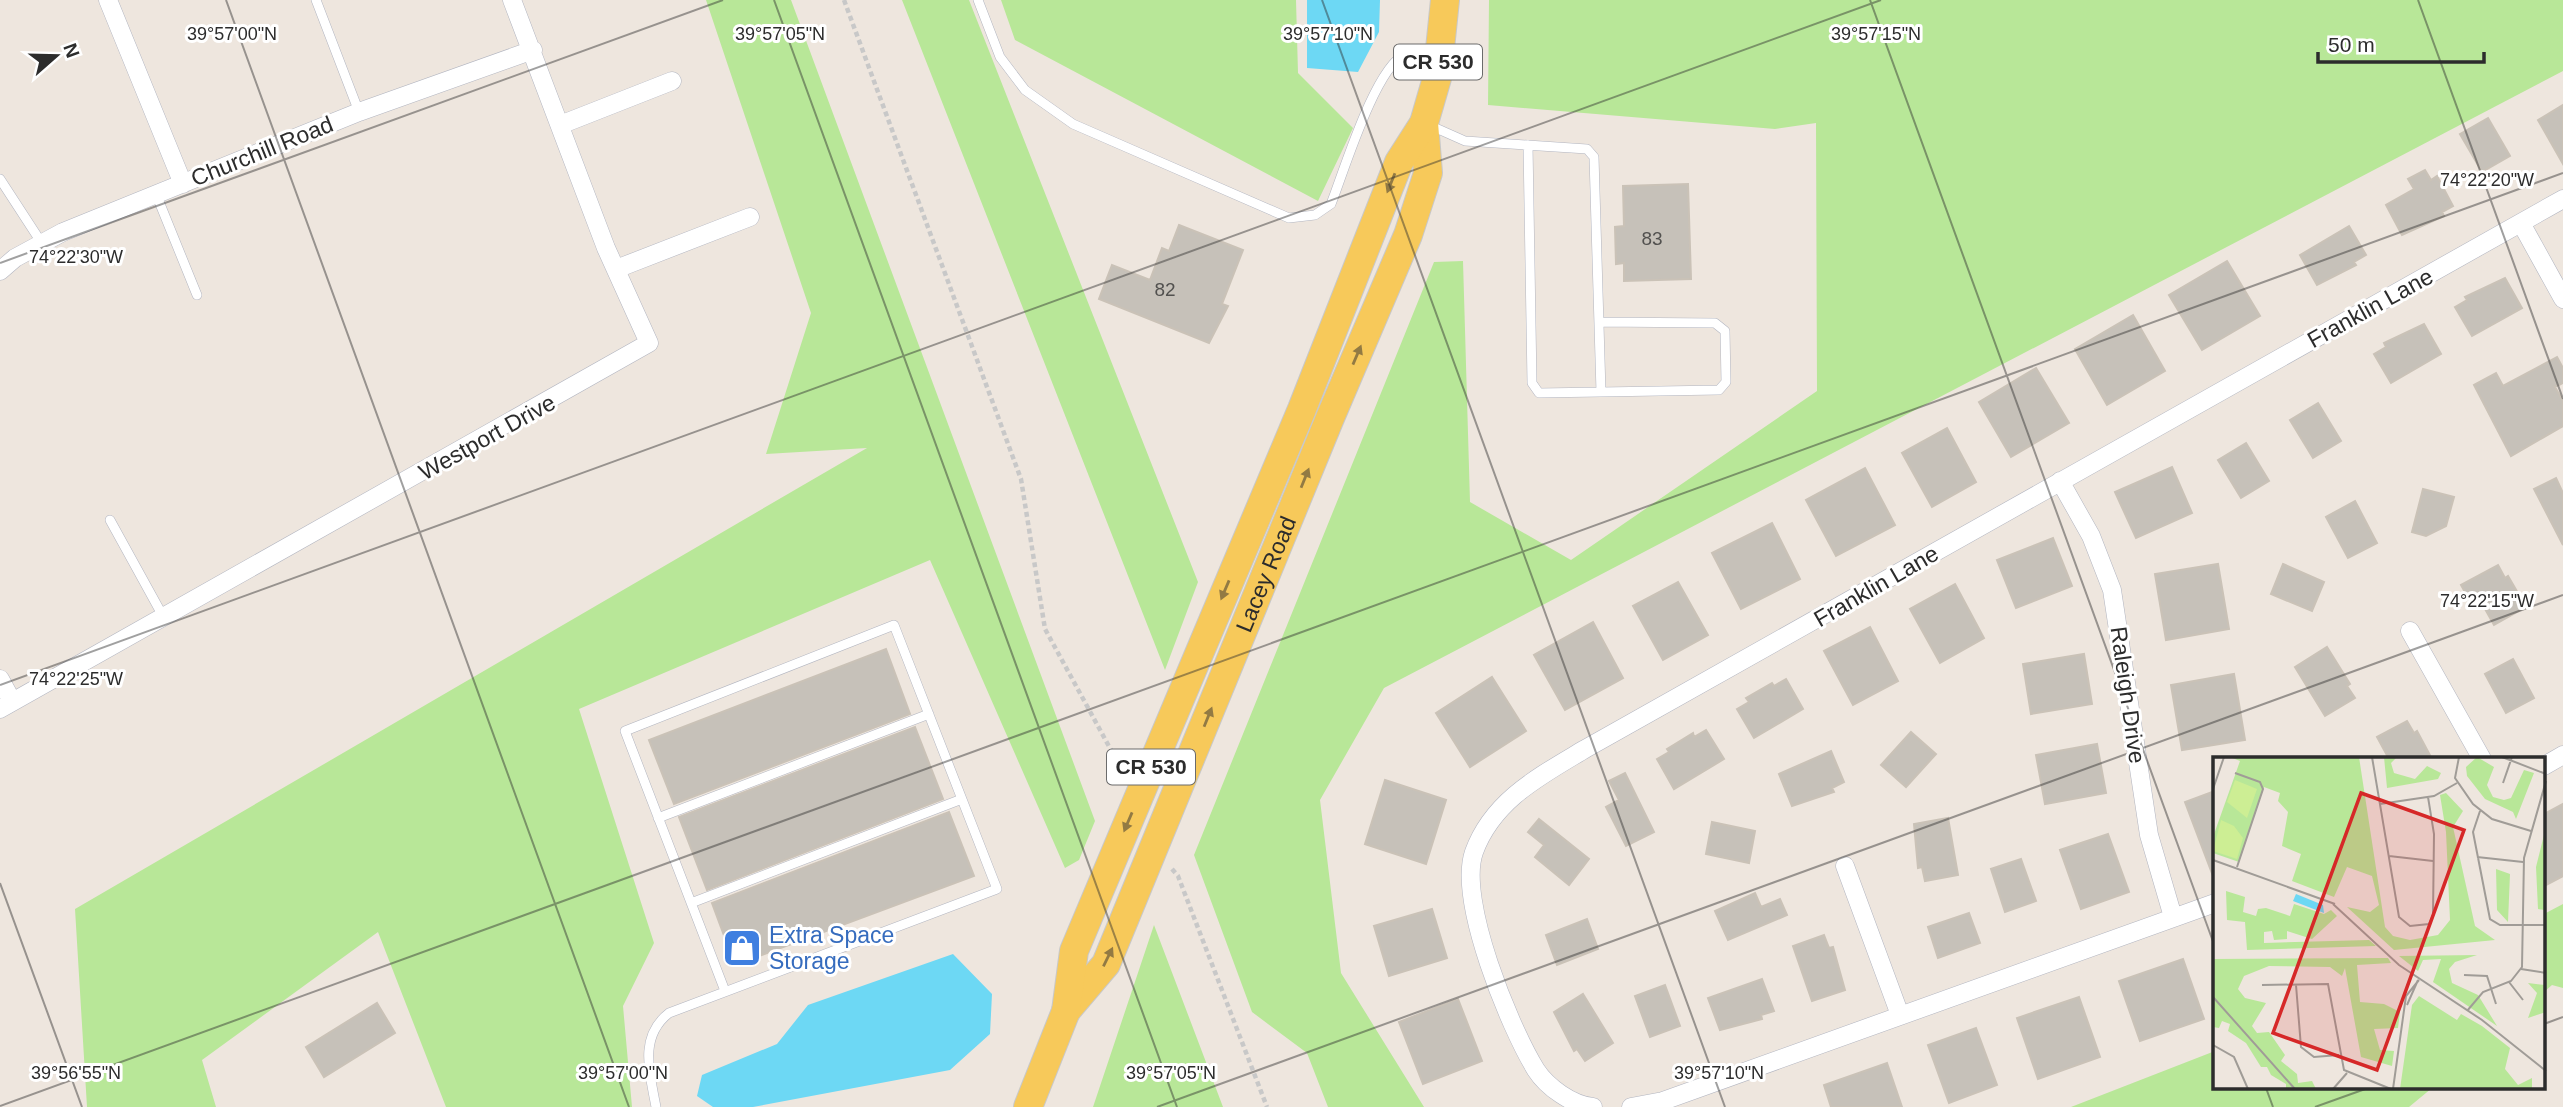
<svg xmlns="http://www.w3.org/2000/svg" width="2563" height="1107" font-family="Arial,sans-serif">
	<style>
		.green { fill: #b8e798 }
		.water { fill: #6dd8f4 }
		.building { fill: #c6c1b9; stroke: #cac2b7; stroke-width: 2 }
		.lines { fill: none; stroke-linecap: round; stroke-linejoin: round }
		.service-casing { stroke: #b2b5c0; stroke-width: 10 }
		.minor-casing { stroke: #b2b5c0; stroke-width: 19 }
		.primary-casing { stroke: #c8c8c8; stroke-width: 30 }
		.path { stroke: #c8c8c8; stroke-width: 4.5; stroke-dasharray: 5 3.5; stroke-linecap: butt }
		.service { stroke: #fff; stroke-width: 9 }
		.minor { stroke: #fff; stroke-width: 18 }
		.primary { stroke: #f7c95a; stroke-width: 28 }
		.oneway { fill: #927a43 }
		.ticks { fill: none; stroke: #2c2c2c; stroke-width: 2; stroke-opacity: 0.45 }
		.labels { text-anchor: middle; stroke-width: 6; stroke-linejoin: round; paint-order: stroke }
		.number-label { font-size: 19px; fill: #52514f }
		.shield { fill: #fff; stroke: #6b6b6b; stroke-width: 2 }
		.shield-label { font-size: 21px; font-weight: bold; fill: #2c2c2c }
		.street-label { font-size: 23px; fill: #2c2c2c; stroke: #fff }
		.shop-label { font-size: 23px; fill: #366cbe; stroke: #fff; text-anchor: start }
		.inset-road { fill: none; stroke: #a09c97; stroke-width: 2 }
		.view { fill: #d62828; fill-opacity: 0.15; stroke: #d62828; stroke-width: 3.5 }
		.inset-edge { fill: none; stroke: #2c2c2c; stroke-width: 3.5 }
		.ticks-label { font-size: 18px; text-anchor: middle; fill: #2c2c2c; stroke: #fff; stroke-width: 6; stroke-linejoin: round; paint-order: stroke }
	</style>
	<rect width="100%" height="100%" fill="#eee6de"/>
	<path class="green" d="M706,0h85l304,821 -16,39 -14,8 -135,-308 -351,149 75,234 -31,63 9,101h-186l-68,-175 -176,128 14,47h-129l-12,-198 792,-461 -101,6 45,-141z
		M902,0h67l229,582 -33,88z
		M1001,0h295l2,73 55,55 -35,73 -303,-161z
		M1489,0h1074v71l-1179,617 -64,112 21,173 83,134h-96l-21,-54 -55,-41 -58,-157 240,-593 29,-1 7,241 101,58 246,-169 -1,-268 -41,6 -287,-24z
		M2563,904v84l-11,-3 -8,7v-78z
		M1154,925l69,182h-130z
		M2215,1051v37h217l-23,19h-338z"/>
	<path class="water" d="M1307,0h73l-1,32 -21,40 -51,-4z
		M953,954l39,40 -2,40 -40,36 -197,37h-40l-16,-11 5,-21 75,-31 31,-39z"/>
	<path class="building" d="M2563,105v59l-25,-44z
		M2488,118l22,38 -28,16 -22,-38z
		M2425,170l6,10 6,-4 16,30 -11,6 2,4 -42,19 -16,-30 28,-16 -6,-10z
		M1688,184l3,95 -67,2v-18l-8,1 -1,-37 9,-1 -1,-40z
		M1179,225l64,25 -21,54 6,2 -19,37 -110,-44 13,-34 38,15 12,-32 7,3z
		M2349,226l17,29 -12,7 2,3 -39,20 -17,-30z
		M2227,261l33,55 -58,34 -33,-55z
		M2505,278l17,30 -50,28 -17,-29 12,-7 -2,-3z
		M2133,315l32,56 -58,34 -32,-56z
		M2424,324l17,30 -50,29 -17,-29 12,-7 -2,-4z
		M2557,357l6,11v15l-8,4 8,14v25l-52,30 -37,-71 22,-12 7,13z
		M2036,368l33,55 -58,34 -32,-55z
		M2318,403l23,38 -28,17 -23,-38z
		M1947,428l29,54 -44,25 -30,-54z
		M2246,443l23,38 -28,17 -23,-38z
		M2172,467l20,46 -56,25 -21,-46z
		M1865,468l30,57 -59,31 -30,-56z
		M2556,478l7,15v52l-29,-56z
		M2423,489l31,8 -8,29 -20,10 -14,-4z
		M2355,501l22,42 -29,15 -22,-41z
		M1772,523l28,56 -59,30 -29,-56z
		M2053,538l19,48 -56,22 -19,-48z
		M2218,564l11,65 -63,11 -11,-66z
		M2283,564l41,18 -12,29 -41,-17z
		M2498,565l7,13 3,-2 18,31 -32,18 -14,-25 -8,5 -11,-20z
		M1678,582l30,53 -45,25 -30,-54z
		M1955,584l29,54 -44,25 -30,-54z
		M1593,622l30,56 -58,32 -31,-55z
		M1870,627l28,54 -45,24 -29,-54z
		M2327,647l23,37 -3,2 8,12 -30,18 -30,-49z
		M886,649l24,65 -236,90 -25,-64z
		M2084,654l8,50 -61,10 -8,-50z
		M2513,659l21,39 -28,15 -21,-39z
		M2234,674l11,66 -63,10 -11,-65z
		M1492,677l34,54 -56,36 -34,-54z
		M1786,679l17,30 -49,29 -17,-29 12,-7 -3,-4 26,-15 2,3z
		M2407,721l7,12 3,-2 15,28h-43l-12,-22z
		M915,727l28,72 -236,91 -28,-73z
		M1706,730l18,29 -50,30 -17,-30 12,-7 -2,-3 26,-16 1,4z
		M1911,732l25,22 -30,33 -25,-22z
		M2097,744l9,49 -61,11 -9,-49z
		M1831,751l13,31 -12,6 2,4 -42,14 -13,-32z
		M1625,773l29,59 -28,14 -20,-39 13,-7 -10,-19z
		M1385,780l61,20 -20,64 -61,-20z
		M2215,791v85h-2l-28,-74z
		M2563,804v72l-19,10v-72z
		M949,812l25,64 -239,89 -23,-62z
		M1948,818l10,57 -33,6 -3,-14 -4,1 -4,-44z
		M1539,819l50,40 -20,26 -34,-28 9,-12 -16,-13z
		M1712,822l43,9 -6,32 -43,-9z
		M2108,834l21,58 -48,17 -21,-59z
		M2021,859l15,42 -31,11 -14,-43z
		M1755,893l6,14 19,-8 7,16 -59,25 -13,-29z
		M1432,909l15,49 -58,18 -15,-50z
		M1969,913l11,30 -42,15 -10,-31z
		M1587,919l11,30 -41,16 -11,-30z
		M1824,935l5,13 4,-1 12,43 -33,11 -19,-55z
		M2183,959l21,60 -64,22 -21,-60z
		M1762,979l12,32 -13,4 1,4 -42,11 -12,-32z
		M1665,985l15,41 -30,11 -15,-41z
		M1583,994l30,49 -28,18 -8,-12 -3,2 -20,-39z
		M2079,997l21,60 -62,22 -21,-61z
		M1458,999l24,62 -59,23 -24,-62z
		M377,1003l18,30 -71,44 -18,-30z
		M1976,1028l21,57 -48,18 -21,-58z
		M1887,1063l15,44h-71l-7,-22z"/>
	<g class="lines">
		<defs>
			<path id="service" d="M316,0l43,112
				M978,0l22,57 25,33 48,34 216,94 26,-3 16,-11c13,-33 44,-136 74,-150 9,-4 23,-2 33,-3
				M1429,125l36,16 122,8 7,8 7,235 -62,1 -7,-10 -4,-238
				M0,179l41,63
				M156,194l41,101
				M1599,322l116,1 10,8 1,51 -7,8 -118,2
				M110,520l54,98
				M658,818l271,-104
				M691,903l271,-104
				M656,1107c-6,-33 -18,-70 13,-94l328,-124 -103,-264 -269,106 100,260"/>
			<path id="minor" d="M108,0l75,184
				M560,125l112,-44
				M2521,223l42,76
				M616,269l134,-52
				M0,271l15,-13 48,-26 296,-120 174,-62
				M2060,481l31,55 21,54 37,245 24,82
				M2410,631l72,128
				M0,679l12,22
				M0,709l649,-366 -43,-95 -94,-248
				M2544,766l19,-11
				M1845,866l55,149
				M1593,1107c-21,-2 -46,-20 -57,-37 -26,-42 -79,-170 -62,-218 19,-52 66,-76 111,-103l978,-550
				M1631,1107l32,-6 552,-198"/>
			<g id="primary">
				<path id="s1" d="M1066,1011l40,-47 224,-546 78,-183 20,-62 -4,-50"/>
				<path d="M1028,1107l38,-96 8,-60 228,-542 97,-247 25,-39 13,-45 8,-78"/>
			</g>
		</defs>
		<use href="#service" class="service-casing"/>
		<use href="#minor" class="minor-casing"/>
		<use href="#primary" class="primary-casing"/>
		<path class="path" d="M844,0l177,479 24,150 78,143
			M1172,869l6,7 89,231"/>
		<use href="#service" class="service"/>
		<use href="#minor" class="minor"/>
		<use href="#primary" class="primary"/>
	</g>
	<defs><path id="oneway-solid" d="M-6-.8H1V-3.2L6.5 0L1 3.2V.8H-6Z" transform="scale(1.75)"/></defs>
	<g class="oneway">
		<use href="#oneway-solid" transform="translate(1391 183) rotate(112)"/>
		<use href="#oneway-solid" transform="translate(1357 355) rotate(-67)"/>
		<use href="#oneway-solid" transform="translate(1305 478) rotate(-68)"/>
		<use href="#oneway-solid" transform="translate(1225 590) rotate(113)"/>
		<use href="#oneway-solid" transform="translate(1208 717) rotate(-68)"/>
		<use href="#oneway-solid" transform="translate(1128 822) rotate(113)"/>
		<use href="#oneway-solid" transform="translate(1108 957) rotate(-64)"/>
	</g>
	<path class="ticks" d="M226,0l403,1107M774,0l403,1107M1322,0l403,1107M1870,0l345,947M2418,0l145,399M0,263l723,-263M0,685l1881,-685M0,883l82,224M2544,1024l19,-7M2266,1088l7,19M0,1106l2563,-933M1157,1107l1406,-512M2315,1107l53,-19"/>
	<defs>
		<symbol id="shop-square" viewBox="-11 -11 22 22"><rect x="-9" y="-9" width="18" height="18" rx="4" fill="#3f7fe0" stroke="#fff"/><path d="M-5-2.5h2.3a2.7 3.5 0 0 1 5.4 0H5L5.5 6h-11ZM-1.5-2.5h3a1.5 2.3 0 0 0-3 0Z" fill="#fff"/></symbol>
	</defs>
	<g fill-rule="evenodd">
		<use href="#shop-square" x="720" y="926" width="44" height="44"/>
	</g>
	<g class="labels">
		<g class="number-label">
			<text x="1652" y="245">83</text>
			<text x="1165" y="296">82</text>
		</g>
		<g class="shield">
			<rect x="1394" y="44.5" width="88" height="35" rx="5"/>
			<rect x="1107" y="749.5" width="88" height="35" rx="5"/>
		</g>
		<g class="shield-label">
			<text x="1438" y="69">CR 530</text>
			<text x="1151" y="774">CR 530</text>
		</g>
		<g class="street-label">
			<text transform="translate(262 151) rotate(-22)" y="8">Churchill Road</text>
			<text transform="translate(2370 308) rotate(-29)" y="8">Franklin Lane</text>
			<text transform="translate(487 437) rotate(-29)" y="8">Westport Drive</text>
			<text dy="8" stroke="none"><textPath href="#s1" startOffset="483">Lacey Road</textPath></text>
			<text transform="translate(1876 586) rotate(-30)" y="8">Franklin Lane</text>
			<text transform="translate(2128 695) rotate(82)" y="8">Raleigh Drive</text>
		</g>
		<g class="shop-label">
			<text x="769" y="943">Extra Space<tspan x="769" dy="26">Storage</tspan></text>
		</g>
	</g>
	<g transform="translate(2213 757)">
		<rect width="332" height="332" fill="#eee6de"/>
		<path d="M17,0h129l26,170 8,9 17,4 28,-5 12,-15 -4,-88 -6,-37 6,-2 17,18 -10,16 22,99 20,14 -101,10 -47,-43 23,5 9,-7 -7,-29 -25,-9 -13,30 -42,-16 9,-27 -19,-8 6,-34 -10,-11 2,-8 -16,-6 -25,75 -26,-9v-16l27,-76zM184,0l-6,6 3,10 21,6 12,-13 14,7 -3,6 -51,9 -3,-31zM264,0l17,10 -7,18 6,12 11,3 7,-2 13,-28 10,3 -18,46 -3,-7 -28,-13 -18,-23 -1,-9zM332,74l1,71 -2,8 -6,-1 -2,-42zM283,112l14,5 -2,48 -11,-12zM13,134l19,6 -2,15 13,4 2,-7 8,-1 24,8 4,-12 30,10 7,-4 6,6 -25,23 -25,-8v8l-13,1 -2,-9 -8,1v11l105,-3 7,6 -129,4 -2,-28 -18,-2zM264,198l-22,7 -6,7 3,14 26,12 19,31 -64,-44 8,-23 -18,1 -5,11 -19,-15zM175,201l3,5 -34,2 3,37 24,2 16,8 -2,16 -24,1 6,21 14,1 -2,15 -31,-9 -16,-89 -3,8 -12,-9 -61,-1 -25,10 -6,13 7,9 21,5 -14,23 5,7 12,-1 16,23 -4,6 16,13 1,9 14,-2 4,8h-30v-5l-15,-9 -4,-8h-6l-15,-24 -18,-12 2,-7 -8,-3 -3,7 -6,-1v-68zM315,226l17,2 1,27 -18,6 9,-25zM206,239l38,24 4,-6 21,12 28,22 -5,21 13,16 14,-7v11h-132l12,-84z" fill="#b8e798"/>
		<path d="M22,23l22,9 -10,29 -20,-16zM8,63l13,6 9,12 -6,21 -24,-8z" fill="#cdee94"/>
		<path d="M83,137l27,11 1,8 -31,-12z" fill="#6dd8f4"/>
		<path class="inset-road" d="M159,0l27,160 11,9 19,-2 4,-9 1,-81 -6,-37M246,0l-4,21 18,26 19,15 39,12M289,0l44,17M22,16l25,9 3,7 -26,78M290,26l9,-26M0,32l11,-32M167,47l54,-8 23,-13M267,54l-7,21 17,87 10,6h46M176,99l44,5M264,100l46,5M0,103l122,44M120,147l66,61 83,55 64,51M308,212l25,4M251,218l23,1 9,28M296,225l14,18M49,228l66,-1 16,86 47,19M83,228l5,62 13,10 25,-2M0,240l82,92M194,248l11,-25M254,254l16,-19 28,-11 11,-14 2,-109 22,-77M0,288l21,12 14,32M120,332l14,-16M180,332l13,-93 13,-16"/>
		<path class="view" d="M148,36l103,37 -87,240 -104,-37z"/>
		<rect width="332" height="332" class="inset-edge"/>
	</g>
	<g class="ticks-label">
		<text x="232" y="40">39°57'00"N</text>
		<text x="780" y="40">39°57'05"N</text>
		<text x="1328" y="40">39°57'10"N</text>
		<text x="1876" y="40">39°57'15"N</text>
		<text x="2487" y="186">74°22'20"W</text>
		<text x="76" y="263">74°22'30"W</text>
		<text x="2487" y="607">74°22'15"W</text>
		<text x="76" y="685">74°22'25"W</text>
		<text x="76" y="1079">39°56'55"N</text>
		<text x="623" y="1079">39°57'00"N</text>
		<text x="1171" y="1079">39°57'05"N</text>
		<text x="1719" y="1079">39°57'10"N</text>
	</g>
	<g transform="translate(56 56) rotate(70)" stroke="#ffffff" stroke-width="5" paint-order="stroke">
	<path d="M0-5L12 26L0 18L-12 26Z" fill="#2c2c2c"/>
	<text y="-10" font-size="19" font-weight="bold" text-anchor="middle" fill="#2c2c2c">N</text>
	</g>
	<path d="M2318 52v10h166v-10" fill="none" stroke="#2c2c2c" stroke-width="3.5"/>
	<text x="2328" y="52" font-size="21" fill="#2c2c2c" stroke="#ffffff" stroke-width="5" paint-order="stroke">50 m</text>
</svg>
